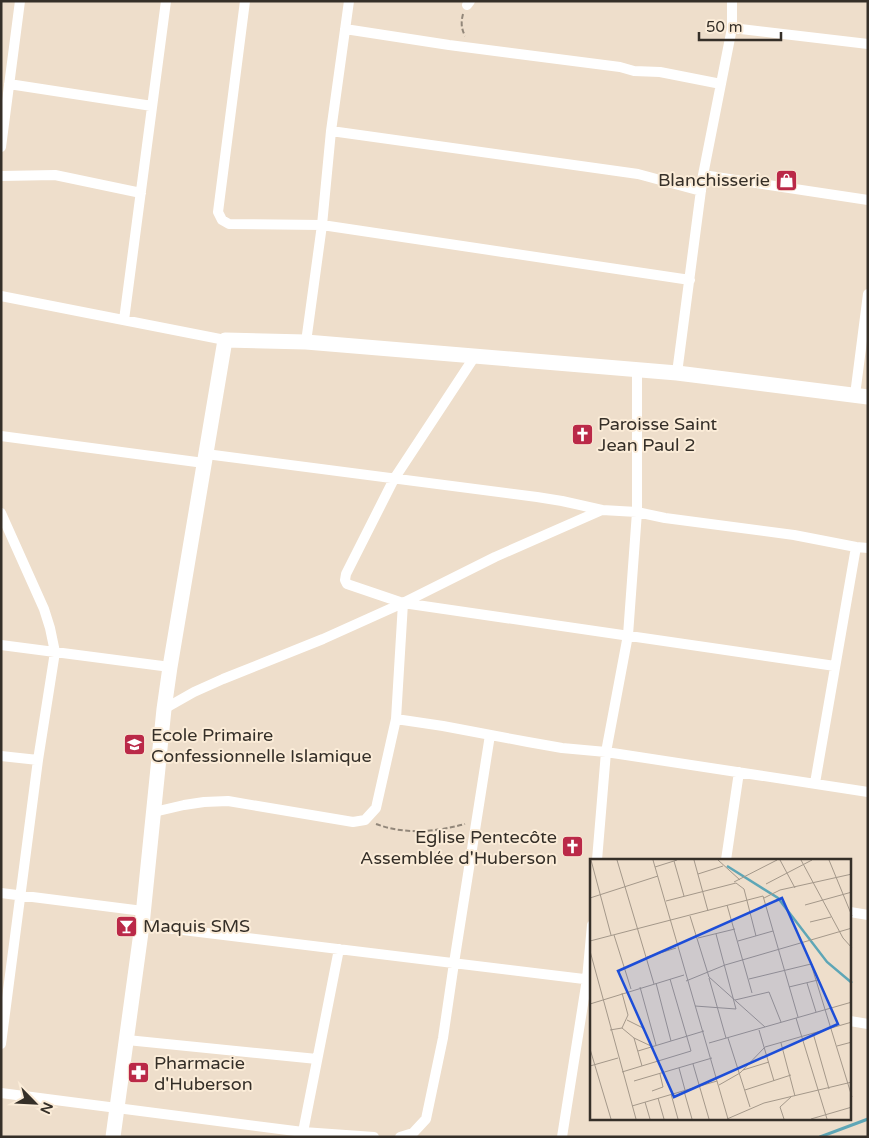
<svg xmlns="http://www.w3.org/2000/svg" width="869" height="1138" font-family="'Varela Round',sans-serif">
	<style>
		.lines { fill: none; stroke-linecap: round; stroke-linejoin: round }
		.stream { stroke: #5ea6b6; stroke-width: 3 }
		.path { stroke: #92877a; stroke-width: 2; stroke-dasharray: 5 2.5; stroke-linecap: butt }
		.street { stroke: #fff; stroke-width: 10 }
		.secondary { stroke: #fff; stroke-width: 15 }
		.labels { text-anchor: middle; stroke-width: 4; stroke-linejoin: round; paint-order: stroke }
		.poi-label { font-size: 18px; fill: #352f28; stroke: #fbecd8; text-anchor: start }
		.inset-river { fill: none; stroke: #5ea6b6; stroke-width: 2.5 }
		.inset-road { fill: none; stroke: #a4988a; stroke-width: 1 }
		.view { fill: #1d4ed8; fill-opacity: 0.15; stroke: #1d4ed8; stroke-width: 2.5 }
		.inset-edge { fill: none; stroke: #352f28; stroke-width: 2.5 }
	</style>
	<rect width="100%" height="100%" fill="#eedecb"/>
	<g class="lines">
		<path class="stream" d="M820,1137l48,-18"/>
		<path class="path" d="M463,14c-2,8 -2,14 2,22
			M376,824c30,11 59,8 89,0"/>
		<path class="street" d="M245,1l-27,211 4,8 7,4 93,1 368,55
			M467,5l3,-4
			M732,28l136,16
			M345,29l104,16 171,22 14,4 26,1 61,12
			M9,84l143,22
			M331,131l307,43 63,17
			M1,147l19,-146
			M703,175l165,25
			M1,176l54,-1 86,18
			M1,296l224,44
			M124,320l42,-319
			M306,342l16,-117 9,-94 18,-130
			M475,356l-81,123 -48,95 -1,6 2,4 56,19 432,63
			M677,373l26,-198 29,-147v-27
			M855,395l13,-101
			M1,436l203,27
			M206,454l331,43 25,4 40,9
			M1,513l43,96 6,19 5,24 -17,108 -37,284
			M1,645l169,22
			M164,709l30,-17 29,-13 100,-40 80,-36 92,-46 107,-47 35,2 28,6 129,17 62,12 12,1
			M396,719l47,7 85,16 34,6 44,4 262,40
			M1,756l37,4
			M815,783l41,-236
			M154,812l30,-7 20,-3 24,-1 125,21 12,-2 11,-12 20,-89 7,-116
			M597,860l9,-108 22,-117 9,-123v-142
			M726,860l13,-88
			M1,893l142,18
			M850,912l18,3
			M142,925l450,55
			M850,1021l18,3
			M127,1040l190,19
			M1,1093l302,39 71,5
			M303,1132l36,-183
			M400,1137l13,-4 13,-14 17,-81 11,-75 36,-228
			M562,1137l25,-158 5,-54"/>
		<path class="secondary" d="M113,1137l29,-212 22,-216 6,-42 55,-327 81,2 371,31 191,24"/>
	</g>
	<defs>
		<symbol id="shop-square" viewBox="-11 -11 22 22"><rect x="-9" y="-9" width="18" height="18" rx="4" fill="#ba2948" stroke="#fbecd8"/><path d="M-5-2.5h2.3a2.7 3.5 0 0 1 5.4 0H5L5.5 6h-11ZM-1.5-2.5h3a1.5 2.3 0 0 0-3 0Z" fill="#fff"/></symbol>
		<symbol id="church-square" viewBox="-11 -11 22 22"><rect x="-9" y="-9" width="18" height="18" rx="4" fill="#ba2948" stroke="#fbecd8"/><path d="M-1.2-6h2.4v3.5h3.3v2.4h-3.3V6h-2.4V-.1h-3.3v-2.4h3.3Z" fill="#fff"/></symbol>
		<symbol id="school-square" viewBox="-11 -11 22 22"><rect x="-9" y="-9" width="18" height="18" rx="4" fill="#ba2948" stroke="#fbecd8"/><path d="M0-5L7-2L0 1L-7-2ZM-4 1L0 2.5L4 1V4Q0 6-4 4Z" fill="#fff"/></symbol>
		<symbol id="bar-square" viewBox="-11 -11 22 22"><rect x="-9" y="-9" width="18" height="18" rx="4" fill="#ba2948" stroke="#fbecd8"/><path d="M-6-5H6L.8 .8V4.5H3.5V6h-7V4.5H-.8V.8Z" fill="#fff"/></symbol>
		<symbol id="pharmacy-square" viewBox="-11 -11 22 22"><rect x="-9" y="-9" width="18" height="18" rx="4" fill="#ba2948" stroke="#fbecd8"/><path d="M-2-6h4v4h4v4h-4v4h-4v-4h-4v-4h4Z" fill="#fff"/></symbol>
	</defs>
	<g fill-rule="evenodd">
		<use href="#shop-square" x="774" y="168" width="25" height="25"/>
		<use href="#church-square" x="570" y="422" width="25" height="25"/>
		<use href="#school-square" x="122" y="732" width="25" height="25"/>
		<use href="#church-square" x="560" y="834" width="25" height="25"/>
		<use href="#bar-square" x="114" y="914" width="25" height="25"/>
		<use href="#pharmacy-square" x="126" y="1060" width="25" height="25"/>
	</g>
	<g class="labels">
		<g class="poi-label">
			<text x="770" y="186" text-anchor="end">Blanchisserie</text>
			<text x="598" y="430">Paroisse Saint<tspan x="598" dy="21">Jean Paul 2</tspan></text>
			<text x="151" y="741">Ecole Primaire<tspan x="151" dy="21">Confessionnelle Islamique</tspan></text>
			<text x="557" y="843" text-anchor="end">Eglise Pentecôte<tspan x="557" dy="21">Assemblée d'Huberson</tspan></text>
			<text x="143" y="932">Maquis SMS</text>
			<text x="154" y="1069">Pharmacie<tspan x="154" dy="21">d'Huberson</tspan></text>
		</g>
	</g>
	<g transform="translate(590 859)">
		<rect width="261" height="261" fill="#eedecb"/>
		<path class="inset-river" d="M137,7l51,32 49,64 25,21"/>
		<path class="inset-road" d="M1,1l20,75M27,1l37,124M63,1l75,259M104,1l14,51M128,1l22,20M190,1l15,28M211,1l42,78 9,10M239,1l23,56M84,2l10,35M65,8l22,-7M108,15l25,-8M144,23l43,-22M176,25l46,-24M0,39l68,-22M174,39l16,-8 72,-16M76,42l70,-18 8,6 12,47M137,46l25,88M215,46l47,-13M100,57l19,61 56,50M220,63l21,-5M24,76l17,54M108,79l37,-9M0,82l173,-45 35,121M148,82l35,-10M0,92l46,168M57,98l29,-9M119,119l17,60M159,120l62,-15 41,133M96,122l39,-16 127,-37M66,124l15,58M217,124l9,29M50,128l16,58M199,128l29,-7M32,134l6,22 -6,13M145,141l34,-8 12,30M0,145l94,-29M105,147l41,3 -20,-75M206,159l31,101M37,161l18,9M20,171l12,-2 12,10 8,28M169,171l15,51M223,174l16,56M44,179l17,8M138,179l22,69M119,184l143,-41M191,184l14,53M247,187l15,-4M0,190l21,70M48,192l66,-20M103,205l16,55M0,207l28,-8M89,209l6,22M153,211l26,-8M32,213l69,-21 -21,-72M44,222l78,-23M129,226l21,-12 25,-26 87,-25M155,231l46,-15M62,232l11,-4 -3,-13M94,232l8,28M81,235l7,25M68,239l6,21M55,243l5,17M42,247l85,-25M137,260l37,-16 88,-21M194,260l-4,-12 11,-10M221,260l41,-12"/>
		<path class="view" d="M192,39l56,126 -164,73 -56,-126z"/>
		<rect width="261" height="261" class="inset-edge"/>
	</g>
	<rect width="869" height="1138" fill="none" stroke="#352f28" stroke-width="5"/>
	<g transform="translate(35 1103) rotate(114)" stroke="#fbecd8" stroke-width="4" paint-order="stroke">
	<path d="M0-4L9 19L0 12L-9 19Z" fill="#352f28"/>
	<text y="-8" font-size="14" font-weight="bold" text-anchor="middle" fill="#352f28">N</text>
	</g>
	<path d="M699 32v8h82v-8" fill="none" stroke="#352f28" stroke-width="2.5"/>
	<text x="706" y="32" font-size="15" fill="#352f28" stroke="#fbecd8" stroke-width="4" paint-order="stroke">50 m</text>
</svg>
